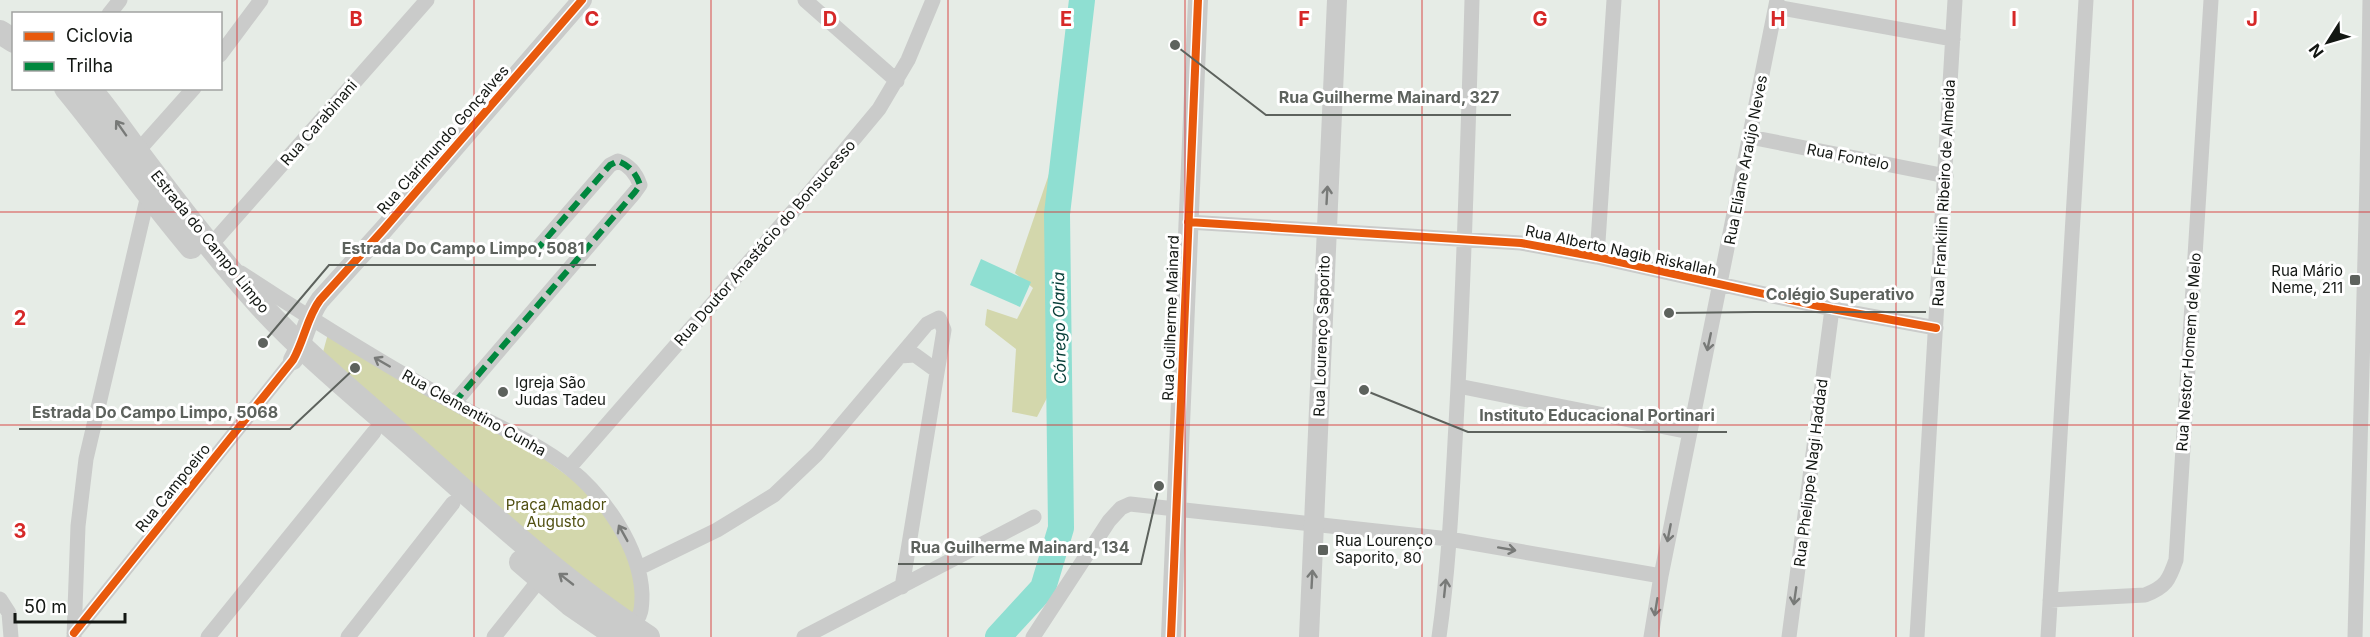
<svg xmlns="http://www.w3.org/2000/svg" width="2370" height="637" font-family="Inter,sans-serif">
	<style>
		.green { fill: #d3d7ac }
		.water { fill: #8fdfd2 }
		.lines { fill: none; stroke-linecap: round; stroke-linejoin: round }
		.river { stroke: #8fdfd2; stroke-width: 26 }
		.minor { stroke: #cacbca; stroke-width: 15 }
		.tertiary { stroke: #cacbca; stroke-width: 20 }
		.primary { stroke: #cacbca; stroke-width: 24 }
		.quiet { stroke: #00873e; stroke-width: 6; stroke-dasharray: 12 6; stroke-linecap: butt }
		.cycleway-casing { stroke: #fff; stroke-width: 11 }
		.cycleway { stroke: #e8590c; stroke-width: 8 }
		.oneway { stroke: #787a78 }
		.grid { fill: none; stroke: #d62828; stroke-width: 1.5; stroke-opacity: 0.55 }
		.poi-dot { fill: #5d625d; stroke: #fff; stroke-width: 2 }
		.labels { text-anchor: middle; stroke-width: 6; stroke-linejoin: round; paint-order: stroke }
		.street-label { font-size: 15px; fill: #131713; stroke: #fff }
		.poi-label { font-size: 15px; fill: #131713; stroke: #fff; text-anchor: start }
		.park-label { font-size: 15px; fill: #515012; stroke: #fff }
		.water-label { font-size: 16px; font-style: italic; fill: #033a34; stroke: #fff }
		.grid-label { font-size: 20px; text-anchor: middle; font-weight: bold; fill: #d62828; stroke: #fff; stroke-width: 6; stroke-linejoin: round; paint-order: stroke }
		.leader { fill: none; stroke: #5d625d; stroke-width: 2 }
		.callout-dot { fill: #5d625d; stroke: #fff; stroke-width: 2 }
		.callout-label { font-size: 16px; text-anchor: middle; font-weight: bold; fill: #5d625d; stroke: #fff; stroke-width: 6; stroke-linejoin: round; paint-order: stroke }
	</style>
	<rect width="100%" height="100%" fill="#e6ece6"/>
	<path class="green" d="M1059,145l7,46 -17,203 -12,23 -25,-5 4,-63 -31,-24 2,-16 30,10 16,-31 -18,-15z
		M329,330l177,101 92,67 41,70 -4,55 -315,-260z"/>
	<path class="water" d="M981,259l50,23 -11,25 -50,-22z"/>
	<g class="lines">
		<path class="river" d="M998,637l45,-49 18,-60 -4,-314 25,-214"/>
		<path class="minor" d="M805,0l92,81
			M1776,7l177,32
			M109,14l11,-14
			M220,55l41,-55
			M1750,137l196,39
			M137,152l57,-64
			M1188,222l333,21 76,14 235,52 104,19
			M210,246l217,-246
			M1597,257l17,-257
			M241,273c70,46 140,90 213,130 37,21 81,38 115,65 35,28 71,79 73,126 0,13 0,23 -11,32
			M900,356l15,-1 22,16
			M1458,386l232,46
			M454,403l181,-211 5,-7c-4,-12 -11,-20 -22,-24l-8,4 -71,82
			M569,468l240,-275 70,-84 29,-49 25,-60
			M639,568l78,-38 57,-35 43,-41 110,-130 12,-6 5,12 -42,257
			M0,599l9,14 2,24
			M2050,600l95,-5c21,-8 24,-15 31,-35l35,-560
			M74,633l219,-273
			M74,637l4,-111 8,-67 62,-264
			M208,637l166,-205
			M348,637l105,-134
			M494,637l46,-58
			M804,637l230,-120
			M1033,637l76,-116 12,-13 9,-4 319,35 212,37
			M1439,637c10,-71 13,-142 17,-213 8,-142 12,-283 16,-424
			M1651,637l10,-61 116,-576
			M1789,637l43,-328
			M1917,637l38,-637
			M2048,637l38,-637
			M2355,637l12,-456 3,-181"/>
		<path class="tertiary" d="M293,360c11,-19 14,-43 27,-60l64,-71 198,-229
			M1171,637l27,-637
			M1309,637l28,-637"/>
		<path class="primary" d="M0,32l14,9
			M66,88c43,52 81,107 125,159
			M89,88c18,21 33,43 49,65 39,52 79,104 122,152 48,52 104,97 157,144 74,66 147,134 231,188
			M521,562l49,42 48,33"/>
		<path class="quiet" d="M454,403l181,-211 5,-7c-4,-12 -11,-20 -22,-24l-8,4 -71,82"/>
		<defs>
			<path id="cycleway" d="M1188,222l333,21 76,14 235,52 104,19
				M74,633l219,-273c11,-19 14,-43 27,-60l64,-71 198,-229
				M1171,637l27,-637"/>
		</defs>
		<use href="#cycleway" class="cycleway-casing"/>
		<use href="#cycleway" class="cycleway"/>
	</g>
	<defs><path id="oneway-shaft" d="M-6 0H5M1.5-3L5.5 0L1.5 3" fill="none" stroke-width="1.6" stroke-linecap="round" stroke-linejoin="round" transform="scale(1.5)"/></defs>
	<g class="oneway">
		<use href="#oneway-shaft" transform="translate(121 128) rotate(-125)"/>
		<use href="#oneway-shaft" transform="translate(1327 195) rotate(-87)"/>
		<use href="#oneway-shaft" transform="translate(1709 342) rotate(102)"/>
		<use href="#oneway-shaft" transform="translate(382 362) rotate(-150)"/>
		<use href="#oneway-shaft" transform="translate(623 533) rotate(-119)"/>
		<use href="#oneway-shaft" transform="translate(1669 533) rotate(101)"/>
		<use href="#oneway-shaft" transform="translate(1507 549) rotate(10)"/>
		<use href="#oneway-shaft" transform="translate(566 579) rotate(-142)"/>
		<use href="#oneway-shaft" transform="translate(1312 579) rotate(-87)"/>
		<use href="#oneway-shaft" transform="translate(1445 588) rotate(-84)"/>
		<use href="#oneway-shaft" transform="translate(1795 596) rotate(98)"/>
		<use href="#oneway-shaft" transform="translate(1656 607) rotate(99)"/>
	</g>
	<path class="grid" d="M237,0v637M474,0v637M711,0v637M948,0v637M1185,0v637M1422,0v637M1659,0v637M1896,0v637M2133,0v637M0,212h2370M0,425h2370"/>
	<g class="poi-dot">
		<rect x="2349" y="274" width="12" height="12" rx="3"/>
		<circle cx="503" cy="392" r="6"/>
		<rect x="1317" y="544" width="12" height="12" rx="3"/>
	</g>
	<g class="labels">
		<g class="street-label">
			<text transform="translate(319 123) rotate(-49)" y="5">Rua Carabinani</text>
			<text transform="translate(443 140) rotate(-49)" y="5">Rua Clarimundo Gonçalves</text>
			<text transform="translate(1848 157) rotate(11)" y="5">Rua Fontelo</text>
			<text transform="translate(1746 160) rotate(-79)" y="5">Rua Eliane Araújo Neves</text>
			<text transform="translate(1944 193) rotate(-87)" y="5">Rua Frankilin Ribeiro de Almeida</text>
			<text transform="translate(210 242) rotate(51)" y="5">Estrada do Campo Limpo</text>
			<text transform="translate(765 243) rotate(-49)" y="5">Rua Doutor Anastácio do Bonsucesso</text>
			<text transform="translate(1621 251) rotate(12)" y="5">Rua Alberto Nagib Riskallah</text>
			<text transform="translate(1171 318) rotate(-88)" y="5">Rua Guilherme Mainard</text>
			<text transform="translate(1322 336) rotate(-88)" y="5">Rua Lourenço Saporito</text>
			<text transform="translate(2189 352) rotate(-86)" y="5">Rua Nestor Homem de Melo</text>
			<text transform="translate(474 413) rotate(29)" y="5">Rua Clementino Cunha</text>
			<text transform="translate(1811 473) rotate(-83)" y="5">Rua Phelippe Nagi Haddad</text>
			<text transform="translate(173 488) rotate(-51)" y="5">Rua Campoeiro</text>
		</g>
		<g class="poi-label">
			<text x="2343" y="276" text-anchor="end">Rua Mário<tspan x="2343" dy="17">Neme, 211</tspan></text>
			<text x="515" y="388">Igreja São<tspan x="515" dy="17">Judas Tadeu</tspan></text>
			<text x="1335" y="546">Rua Lourenço<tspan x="1335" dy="17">Saporito, 80</tspan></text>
		</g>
		<g class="park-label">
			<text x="556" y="510">Praça Amador<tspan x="556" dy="17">Augusto</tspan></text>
		</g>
		<g class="water-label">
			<text transform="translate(1059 328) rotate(-91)" y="6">Córrego Olaria</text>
		</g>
	</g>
	<g class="grid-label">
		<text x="356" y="26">B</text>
		<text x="592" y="26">C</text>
		<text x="830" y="26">D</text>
		<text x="1066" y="26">E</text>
		<text x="1304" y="26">F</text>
		<text x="1540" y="26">G</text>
		<text x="1778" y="26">H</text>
		<text x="2014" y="26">I</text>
		<text x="2252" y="26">J</text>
		<text x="20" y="325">2</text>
		<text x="20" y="538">3</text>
	</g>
	<path class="leader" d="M1175 45L1266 115H1511M263 343L329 265H596M1669 313L1754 312H1926M355 368L290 429H19M1364 390L1468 432H1727M1159 486L1141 564H898"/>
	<g class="callout-dot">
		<circle cx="1175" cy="45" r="6"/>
		<circle cx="263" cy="343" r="6"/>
		<circle cx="1669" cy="313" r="6"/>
		<circle cx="355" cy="368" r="6"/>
		<circle cx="1364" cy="390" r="6"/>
		<circle cx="1159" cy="486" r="6"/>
	</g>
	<g class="callout-label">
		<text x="1389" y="103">Rua Guilherme Mainard, 327</text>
		<text x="463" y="254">Estrada Do Campo Limpo, 5081</text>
		<text x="1840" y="300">Colégio Superativo</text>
		<text x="155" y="418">Estrada Do Campo Limpo, 5068</text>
		<text x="1597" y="421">Instituto Educacional Portinari</text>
		<text x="1020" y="553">Rua Guilherme Mainard, 134</text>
	</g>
	<rect x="12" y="12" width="210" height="78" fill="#ffffff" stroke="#a1a2a1" stroke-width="1.5"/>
	<rect x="24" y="32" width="30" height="9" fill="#e8590c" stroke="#a1a2a1" stroke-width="1.5"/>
	<text x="66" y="42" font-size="18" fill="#131713">Ciclovia</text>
	<rect x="24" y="62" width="30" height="9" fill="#00873e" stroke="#a1a2a1" stroke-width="1.5"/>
	<text x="66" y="72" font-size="18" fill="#131713">Trilha</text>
	<g transform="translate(2328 42) rotate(233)" stroke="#ffffff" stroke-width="4.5" paint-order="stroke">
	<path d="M0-4.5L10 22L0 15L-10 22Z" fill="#131713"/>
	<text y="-9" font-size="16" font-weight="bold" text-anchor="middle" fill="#131713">N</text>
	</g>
	<path d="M15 613v9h110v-9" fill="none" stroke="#131713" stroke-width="3"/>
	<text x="24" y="613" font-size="18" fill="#131713" stroke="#ffffff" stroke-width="4.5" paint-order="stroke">50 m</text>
</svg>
